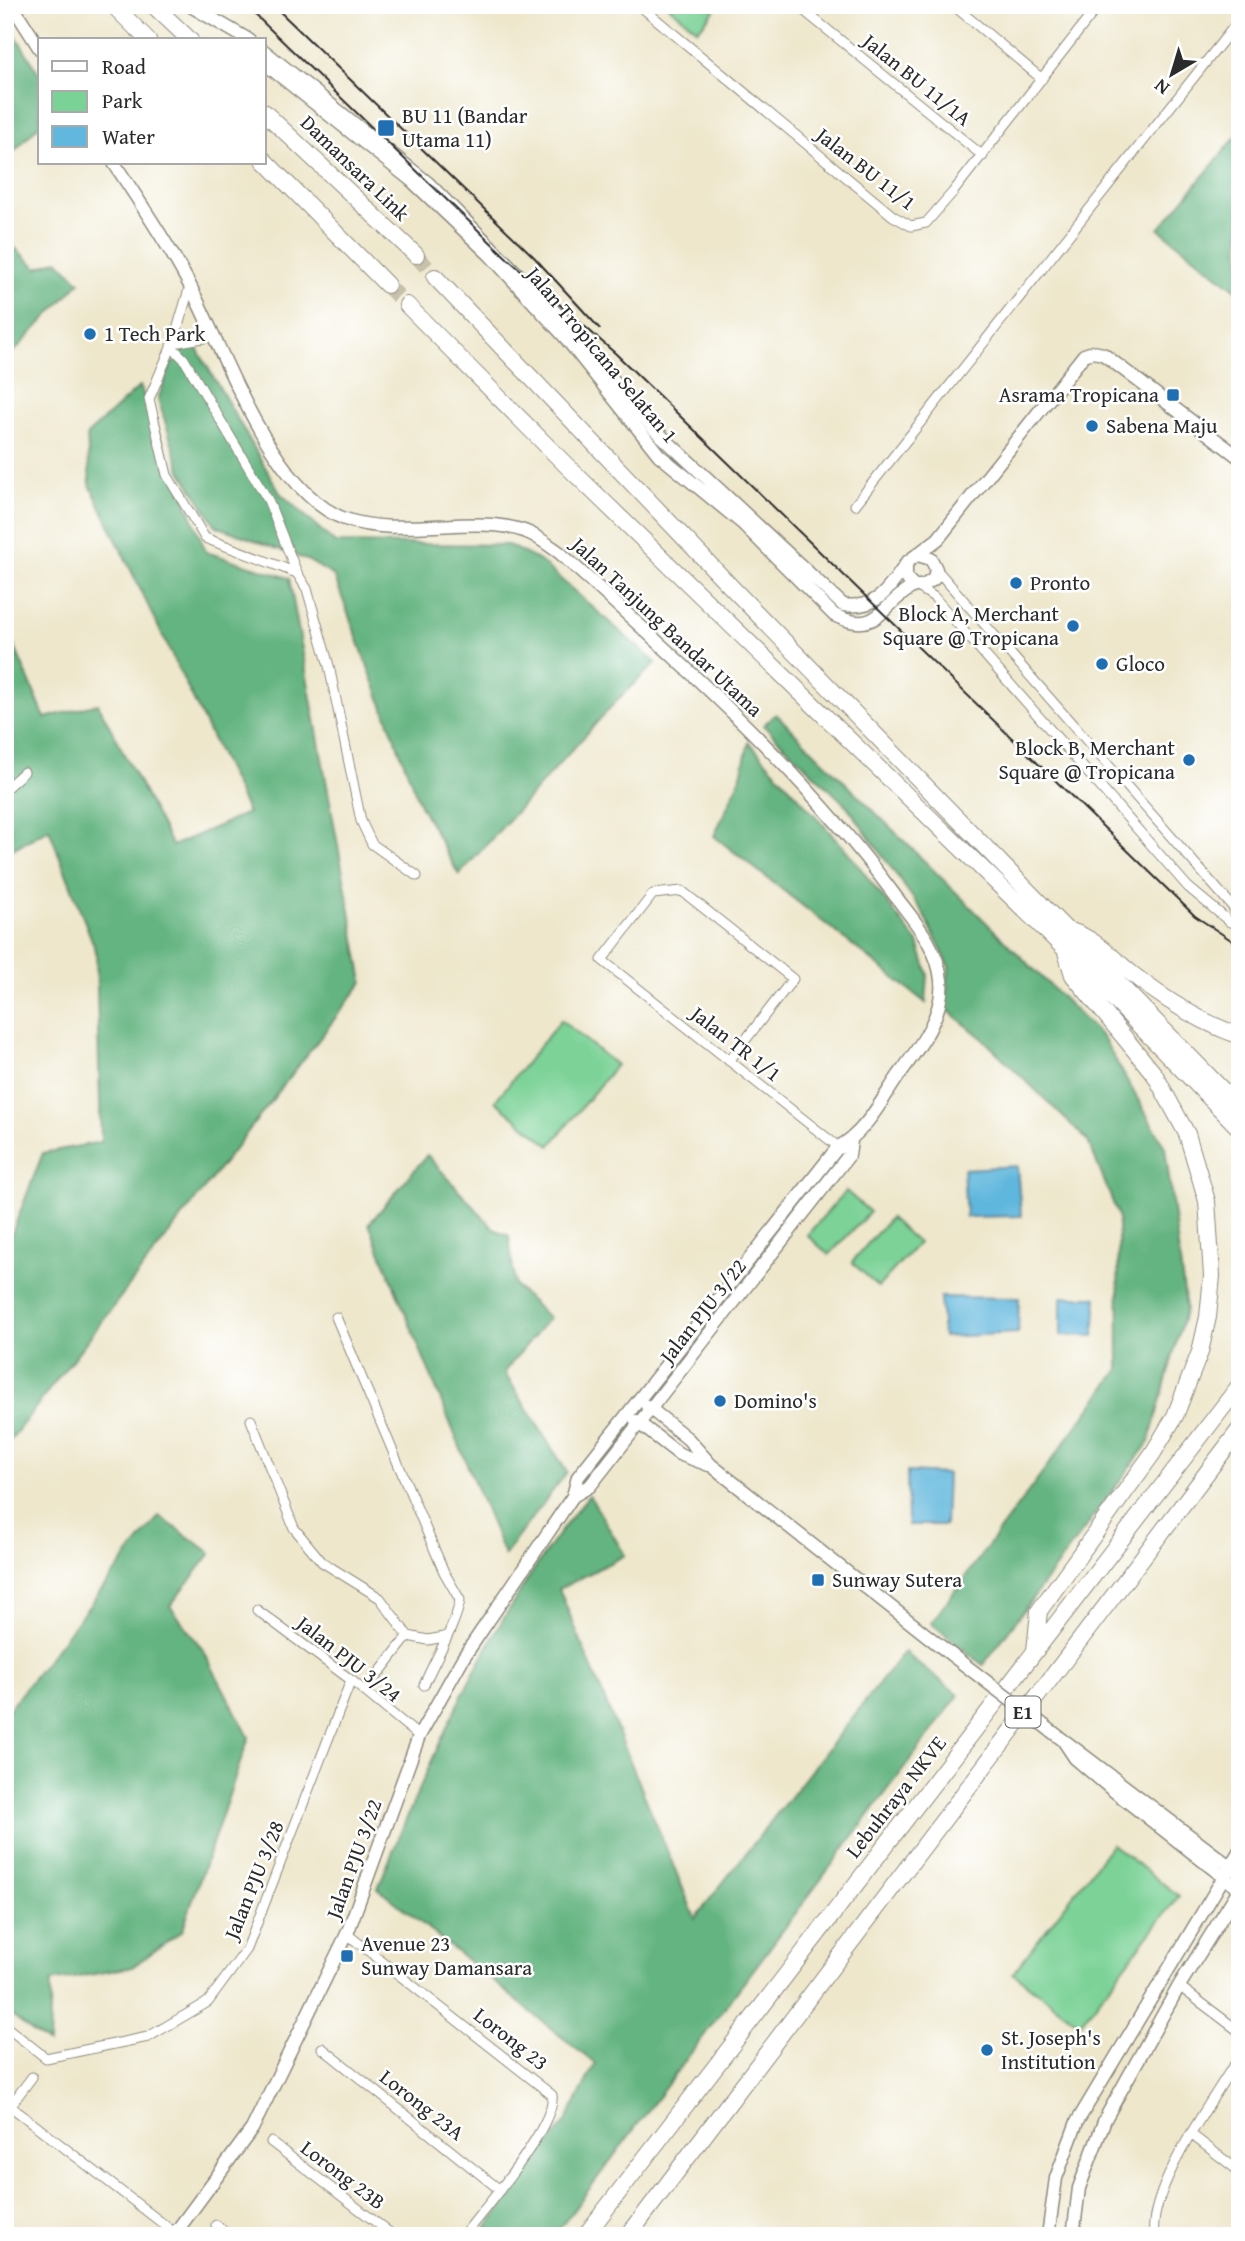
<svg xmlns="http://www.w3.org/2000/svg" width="1245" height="2241" font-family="'Gentium Book Plus',serif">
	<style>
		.green { fill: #7bd297; stroke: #537e61; stroke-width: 2 }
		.forest { fill: #64b480; stroke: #487056; stroke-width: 2 }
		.water { fill: #61b7dd; stroke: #467184; stroke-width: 2 }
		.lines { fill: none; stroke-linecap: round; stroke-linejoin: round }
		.highway-tunnel { stroke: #c7c1ac; stroke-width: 16; stroke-dasharray: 16 8; stroke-linecap: butt }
		.street-casing { stroke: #8c897c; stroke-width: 11 }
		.secondary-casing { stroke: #8c897c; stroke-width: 15 }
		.highway-casing { stroke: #8c897c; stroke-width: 18 }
		.street { stroke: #fff; stroke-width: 9 }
		.secondary { stroke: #fff; stroke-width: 12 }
		.highway { stroke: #fff; stroke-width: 16 }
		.tram { stroke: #2b2b2b; stroke-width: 2 }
		.secondary-bridge-casing { stroke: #8c897c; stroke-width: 15; stroke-linecap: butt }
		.secondary-bridge { stroke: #fff; stroke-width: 12 }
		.poi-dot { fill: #1f6fb2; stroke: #fff; stroke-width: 2.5 }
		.labels { text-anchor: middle; stroke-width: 5; stroke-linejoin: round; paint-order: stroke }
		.shield { fill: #fff; stroke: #6b6b6b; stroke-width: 2 }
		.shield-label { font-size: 19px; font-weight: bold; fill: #2b2b2b }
		.street-label { font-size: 21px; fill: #2b2b2b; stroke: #fff }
		.poi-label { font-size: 21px; fill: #2b2b2b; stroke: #fff; text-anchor: start }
	</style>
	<rect width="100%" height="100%" fill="#fff"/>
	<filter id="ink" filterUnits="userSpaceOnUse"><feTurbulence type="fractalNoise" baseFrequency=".0143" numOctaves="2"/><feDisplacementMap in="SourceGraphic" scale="14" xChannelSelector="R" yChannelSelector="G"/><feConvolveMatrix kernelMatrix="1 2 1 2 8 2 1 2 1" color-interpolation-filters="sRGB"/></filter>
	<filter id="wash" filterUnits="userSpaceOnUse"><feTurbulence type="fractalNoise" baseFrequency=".00686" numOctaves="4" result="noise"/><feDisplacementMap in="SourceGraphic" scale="28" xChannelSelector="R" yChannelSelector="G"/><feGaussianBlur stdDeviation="1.57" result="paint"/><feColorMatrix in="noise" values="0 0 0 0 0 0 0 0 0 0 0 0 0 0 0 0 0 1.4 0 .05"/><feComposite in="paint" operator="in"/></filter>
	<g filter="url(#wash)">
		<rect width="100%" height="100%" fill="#eee7cc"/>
		<path class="green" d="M667,5h52l-21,25z
			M561,1020l55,45 -66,81 -55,-45z
			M846,1191l24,21 -41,43 -22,-20z
			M890,1218l28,25 -40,44 -26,-25z
			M1112,1844l67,52 -99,128 -67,-51z"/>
		<path class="forest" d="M5,18l35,57v49l-35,37z
			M1240,132v161l-81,-64z
			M5,239l32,29 21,-8 22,22 -75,79z
			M185,346l11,1 84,146 55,50 173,2 32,16 116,102 -38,36 -159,176 -39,-70 -86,-229 -27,-16 -91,-34 -35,-55 -23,-72 13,-34z
			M140,386l66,166 83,26 74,404 -358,465v-196l38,-98 58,-11 -5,-191 -47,-122 -44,24v-229l40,94 53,-14 74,142 76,-33 -158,-328 -3,-50z
			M776,714l327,324 62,109 21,161 -37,134 -166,223 -52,-42 188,-254 -1,-154 -30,-74 -106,-103 -37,-30 4,-42 -27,-55 -75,-105 -84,-81z
			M749,742l98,109 71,92 10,31 -2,29 -212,-167 26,-57z
			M427,1155l67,74 15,7 6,50 34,32 -45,54 63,100 -63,83 -135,-331z
			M589,1495l36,60 -66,34 136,329 209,-266 55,43 -405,541h-74l87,-116 28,-56 -217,-176c56,-139 115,-277 211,-393z
			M159,1516l52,37 -41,53 33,44 46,87 -67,194 -50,36 -81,15 -2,62 -44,-33v-297z"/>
		<path class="water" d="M1017,1166l4,50 -55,1 -3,-48z
			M940,1297l79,1 -1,35 -75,4z
			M1061,1297h36l-3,39 -33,-1z
			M907,1472l40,2 -2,51h-37z"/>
	</g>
	<g filter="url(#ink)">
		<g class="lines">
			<path class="highway-tunnel" d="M416,255l19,22
				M387,285l20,20"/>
			<defs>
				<path id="street" d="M639,5l254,211 18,10 15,-3 27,-31 146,-187
					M797,5l186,151
					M953,5l89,74
					M190,286l-17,57 -24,56 18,76 38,63 92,35 10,16 22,77 32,155 11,23 45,32
					M173,343l42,-7
					M171,346l13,13 84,141 29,73
					M855,505l385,-486
					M936,569l304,346
					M918,587l16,10 254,290 42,35 10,1
					M5,789l19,-17
					M729,1061l64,-82 -111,-88 -29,3 -51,66 239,189
					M336,1317l108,255 16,28c-4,25 -25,59 -36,85
					M251,1420l43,108 28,34 58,36 28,38 20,4 16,-3
					M257,1610l94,70 68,56
					M365,1691l43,-55
					M347,1934l205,161c5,29 -69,116 -89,141
					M1179,1986l61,46
					M5,2026l41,32 102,-21 60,-35 39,-53 104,-269
					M322,2048l178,142
					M5,2102l170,131
					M5,2113l27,-36
					M1192,2135l48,37
					M271,2142l123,94
					M216,2225l14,11
					M1154,2236c-6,-46 55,-130 79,-170"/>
				<path id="secondary" d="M12,5l28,44
					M189,5l60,35
					M264,51l164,132 138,140 88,106 189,176c33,4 43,-12 61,-38
					M264,63l147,117 79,75 75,82 94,118 83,68 92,92c45,22 47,-11 80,-29
					M114,163c25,38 51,76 73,117 36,67 83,212 158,239 56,20 137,-7 184,14 11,5 21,13 31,20 118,107 238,212 333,340 20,27 45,53 48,87 4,34 -23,69 -42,95 -16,23 -35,60 -61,72l-260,330 -5,19 -110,162 -44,78 -72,198 -95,195 -79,107
					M918,555l13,4 5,10 -2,10 -11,7h-9l-8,-8v-15l32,-24 146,-184 9,-3 10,2 137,104
					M647,1406l41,33 23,26 242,191
					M636,1421l43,33 30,11
					M573,1496l17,-10 259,-331 2,-14
					M1063,1740l12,18 34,29 130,102
					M1066,1742l174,132
					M1048,2236l8,-58 21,-56 163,-272
					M1073,2236l6,-48 26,-69 74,-133 61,-98"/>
				<path id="highway" d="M113,5l35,35
					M153,5l37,35
					M264,112l152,143
					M264,160l123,125
					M435,277l301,315 504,516
					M407,305l159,160 500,485 174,179
					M1071,931c25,8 41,27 61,43 33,26 68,48 108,62
					M1035,1651l4,-40 114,-158 22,-37 25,-64 8,-35 4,-41 -5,-75 -20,-67 -32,-59 -82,-100 -7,-23
					M585,2236l655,-851
					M628,2236l612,-807"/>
			</defs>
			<use href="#street" class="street-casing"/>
			<use href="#secondary" class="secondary-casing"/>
			<use href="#highway" class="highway-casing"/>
			<use href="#street" class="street"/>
			<use href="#secondary" class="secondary"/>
			<use href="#highway" class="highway"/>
			<path class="tram" d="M245,5l263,254 108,95 579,562 45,30
				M273,5l261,252 66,72"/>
			<defs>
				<path id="secondary-bridge" d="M953,1656l110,84"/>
			</defs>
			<use href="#secondary-bridge" class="secondary-bridge-casing"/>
			<use href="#secondary-bridge" class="secondary-bridge"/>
		</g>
	</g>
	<g class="poi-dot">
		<rect x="377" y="119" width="18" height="18" rx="3.5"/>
		<circle cx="90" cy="334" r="7"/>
		<rect x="1166" y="388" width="14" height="14" rx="3.5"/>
		<circle cx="1092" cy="426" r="7"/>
		<circle cx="1016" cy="583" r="7"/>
		<circle cx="1073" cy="626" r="7"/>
		<circle cx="1102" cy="664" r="7"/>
		<circle cx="1189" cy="760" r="7"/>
		<circle cx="720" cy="1401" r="7"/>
		<rect x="811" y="1573" width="14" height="14" rx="3.5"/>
		<rect x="340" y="1949" width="14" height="14" rx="3.5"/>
		<circle cx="987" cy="2050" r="7"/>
	</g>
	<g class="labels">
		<rect class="shield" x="1005.5" y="1696.5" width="35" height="31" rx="5"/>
		<g class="shield-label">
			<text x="1023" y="1719">E1</text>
		</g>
		<g class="street-label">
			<text transform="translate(917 80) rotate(39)" y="7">Jalan BU 11/1A</text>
			<text transform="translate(355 168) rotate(44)" y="7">Damansara Link</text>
			<text transform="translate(866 169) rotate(38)" y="7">Jalan BU 11/1</text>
			<text transform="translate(602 355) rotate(50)" y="7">Jalan Tropicana Selatan 1</text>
			<text transform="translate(667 627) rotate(43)" y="7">Jalan Tanjung Bandar Utama</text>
			<text transform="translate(736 1044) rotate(38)" y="7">Jalan TR 1/1</text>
			<text transform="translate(703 1311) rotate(-52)" y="7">Jalan PJU 3/22</text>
			<text transform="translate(349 1659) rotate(38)" y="7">Jalan PJU 3/24</text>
			<text transform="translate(896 1797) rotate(-52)" y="7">Lebuhraya NKVE</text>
			<text transform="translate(354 1859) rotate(-70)" y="7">Jalan PJU 3/22</text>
			<text transform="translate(254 1880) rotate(-68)" y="7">Jalan PJU 3/28</text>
			<text transform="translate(511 2039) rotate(38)" y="7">Lorong 23</text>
			<text transform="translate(422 2105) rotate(38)" y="7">Lorong 23A</text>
			<text transform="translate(343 2175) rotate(37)" y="7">Lorong 23B</text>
		</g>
		<g class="poi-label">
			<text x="402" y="123">BU 11 (Bandar<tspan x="402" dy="24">Utama 11)</tspan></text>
			<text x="104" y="341">1 Tech Park</text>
			<text x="1159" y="402" text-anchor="end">Asrama Tropicana</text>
			<text x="1106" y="433">Sabena Maju</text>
			<text x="1030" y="590">Pronto</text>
			<text x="1059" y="621" text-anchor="end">Block A, Merchant<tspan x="1059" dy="24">Square @ Tropicana</tspan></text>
			<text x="1116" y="671">Gloco</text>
			<text x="1175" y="755" text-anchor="end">Block B, Merchant<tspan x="1175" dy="24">Square @ Tropicana</tspan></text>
			<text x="734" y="1408">Domino's</text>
			<text x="832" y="1587">Sunway Sutera</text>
			<text x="361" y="1951">Avenue 23<tspan x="361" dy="24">Sunway Damansara</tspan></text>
			<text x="1001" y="2045">St. Joseph's<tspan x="1001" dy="24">Institution</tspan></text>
		</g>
	</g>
	<rect width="1245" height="2241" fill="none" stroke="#fff" stroke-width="28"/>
	<rect x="38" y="38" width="228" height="126" fill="#ffffff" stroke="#aaaaaa" stroke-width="2"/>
	<rect x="52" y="61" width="35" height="10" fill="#ffffff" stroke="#aaaaaa" stroke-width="2"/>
	<text x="102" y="74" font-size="21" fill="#2b2b2b">Road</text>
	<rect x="52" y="91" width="35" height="21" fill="#7bd297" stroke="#aaaaaa" stroke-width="2"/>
	<text x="102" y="108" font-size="21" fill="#2b2b2b">Park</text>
	<rect x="52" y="126" width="35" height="21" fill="#61b7dd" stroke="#aaaaaa" stroke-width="2"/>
	<text x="102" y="144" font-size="21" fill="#2b2b2b">Water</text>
	<g transform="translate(1172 74) rotate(218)" stroke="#ffffff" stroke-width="5" paint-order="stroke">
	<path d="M0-5L12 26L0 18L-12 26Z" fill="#2b2b2b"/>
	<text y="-10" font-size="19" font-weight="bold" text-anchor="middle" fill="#2b2b2b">N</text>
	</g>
</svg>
